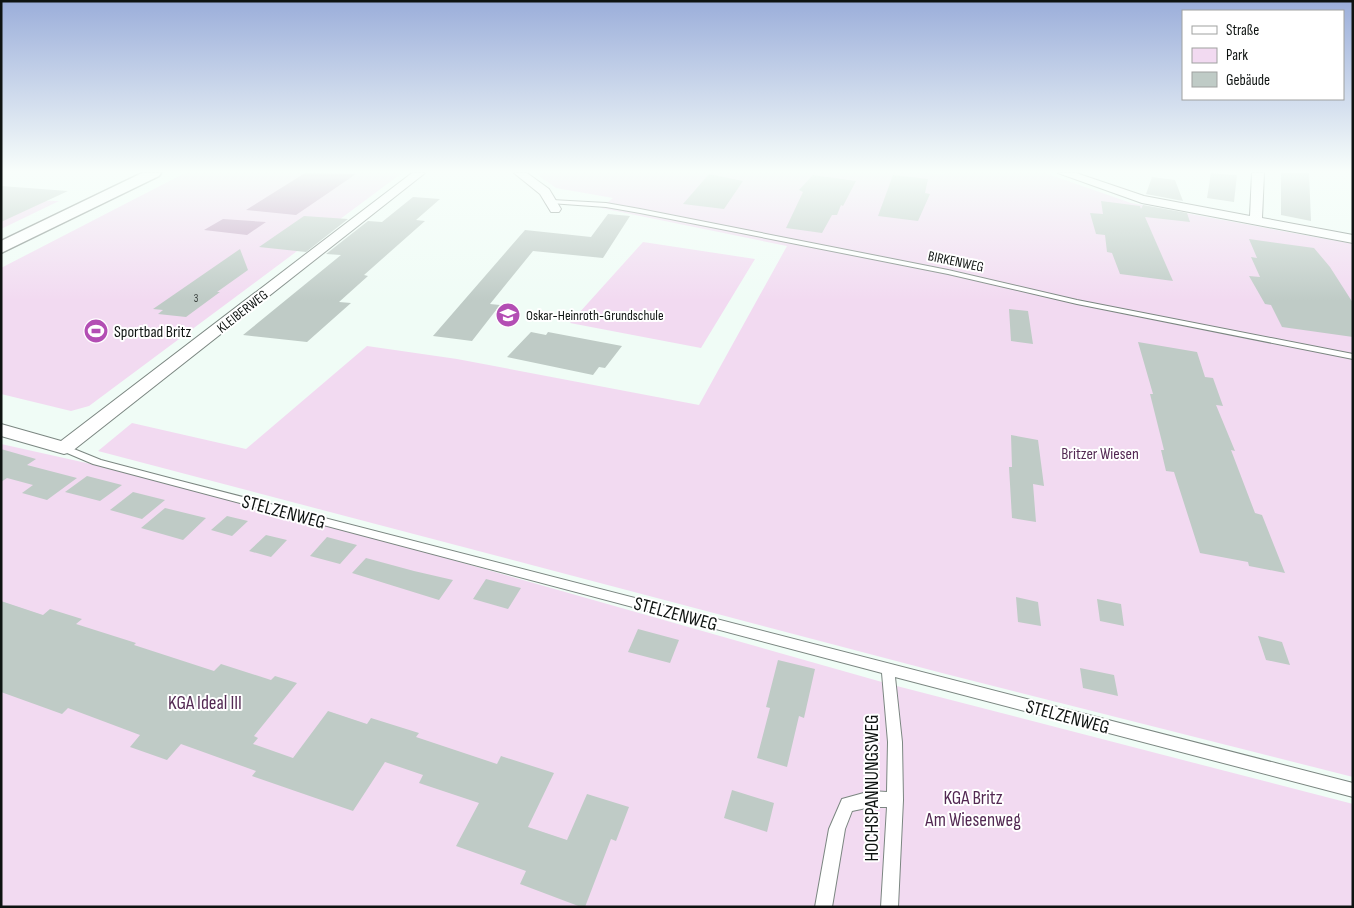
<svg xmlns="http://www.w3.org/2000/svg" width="1354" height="908" font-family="'Sofia Sans Condensed',sans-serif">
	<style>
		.green { fill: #f2daf1 }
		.water { fill: #c7a6c6 }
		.building { fill: #bfcbc6 }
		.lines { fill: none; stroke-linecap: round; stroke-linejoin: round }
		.service-casing { stroke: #7b8681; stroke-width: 2 }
		.minor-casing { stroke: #7b8681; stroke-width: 2 }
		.tertiary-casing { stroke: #7b8681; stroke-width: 3 }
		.service { fill: #fff; fill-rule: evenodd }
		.minor { fill: #fff; fill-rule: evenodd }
		.tertiary { fill: #fff; fill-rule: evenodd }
		.labels { text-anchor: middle; stroke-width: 4; stroke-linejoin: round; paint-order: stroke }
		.far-number-label { font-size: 11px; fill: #3a413e }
		.far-street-label { font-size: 14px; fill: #0e1311; stroke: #fff }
		.far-poi-label { font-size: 14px; fill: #0e1311; stroke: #fff; text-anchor: start }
		.poi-label { font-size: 16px; fill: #0e1311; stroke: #fff; text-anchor: start }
		.park-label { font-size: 16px; fill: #532953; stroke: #fff }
		.near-street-label { font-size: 19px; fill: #0e1311; stroke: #fff }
		.near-park-label { font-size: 19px; fill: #532953; stroke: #fff }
	</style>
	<rect width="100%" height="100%" fill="#f0fcf6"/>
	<path class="green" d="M185,173h217l-313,233 -18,5 -70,-17v-126z
		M535,173h397l12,2 1,-2h100l86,30 222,41v533l-411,-104 -844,-222 34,-28 114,26 121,-103 90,13 242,46 88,-159 -186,-38 12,-10 -57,-10z
		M1,200l58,1 -58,28z
		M643,242l112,17 -54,89 -131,-25z
		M1,444l198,44 690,196 464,120v103h-1352z"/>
	<path class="water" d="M305,173l51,1 -60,41 -50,-5z
		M223,219l43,3 -19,13 -43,-5z"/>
	<path class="building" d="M1211,173l26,2 -3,27 -27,-4z
		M1281,173h28l2,48 -30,-6z
		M709,174l34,7 -19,28 -41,-5z
		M813,175l43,6 -13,25 -2,-1 -4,10h-5l-10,18 -36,-5 17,-36 -4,-2z
		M893,175l35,4 -3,14 5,1 -12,27 -40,-5z
		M1152,177l23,3 8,21 -37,-7z
		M1,186l67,5 -67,31z
		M413,197l27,2 -24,21 9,1 -61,54 4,1 -29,26 12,1 -44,39 -64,-7 98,-80 -15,-1 42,-33 14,1z
		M1101,201l39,5 1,3 2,-4 44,8 3,9 -45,-5 28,64 -53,-7 -8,-21 -5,-1 -2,-17 -9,-1 -6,-21 13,1z
		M608,214l22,2 -27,42 -70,-7 -43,53 10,1 -28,36 -39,-5 92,-106 66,7z
		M304,216l44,3 -42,33 -47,-5z
		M1249,239l65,9 16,19 23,36v34l-71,-10 -11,-22 -6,-1 -16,-28 11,1 -9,-20 6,1z
		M240,249l8,21 -31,22h3l-34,25 -28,-3 5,-4 -10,-1z
		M1009,309l19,2 5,33 -22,-3z
		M531,332l15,3 2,-3 74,14 -17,22 -6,-1 -6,8 -86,-18z
		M1138,342l59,10 8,25 8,1 10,28 -7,-1 19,46 -4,-1 24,63 7,2 23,58 -36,-7 -1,-4 -48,-9 -26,-81 -8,-1 -5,-21h3l-14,-56h3z
		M1011,435l27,5 6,46 -11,-2 3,38 -24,-4 -3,-51h3z
		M1,449l35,10 -9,6 50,13 -30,22 -25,-7 11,-8 -26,-7 -6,4z
		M87,476l35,9 -22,16 -35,-9z
		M133,492l32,8 -23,19 -32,-9z
		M165,508l41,10 -23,22 -42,-12z
		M227,516l21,5 -16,15 -21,-6z
		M266,535l21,5 -16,17 -22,-6z
		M327,537l30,8 -17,19 -30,-8z
		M366,558l48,13 39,9 -14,20 -87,-27z
		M486,579l35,9 -13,21 -35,-10z
		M1016,597l22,5 3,24 -23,-4z
		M1097,599l24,5 3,22 -24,-5z
		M1,601l42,14 7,-6 32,10 -6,5 60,19 -2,2 80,26 7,-7 50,16 4,-4 22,7 -43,53 4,2 -5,6 40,14 35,-47 39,13 4,-6 48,15 -3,4 81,27 4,-8 53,17 -26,54 39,13 20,-46 42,13 -13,34 -5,-2 -26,68h-4l-61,-23 6,-13 -70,-25 23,-43 -60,-20 4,-8 -38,-13 -32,49 -101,-35 4,-5 -75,-27 -14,16 -37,-13 10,-12 -72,-27 -6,6 -61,-22z
		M638,629l41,11 -9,23 -42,-11z
		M1258,636l24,6 8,23 -24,-5z
		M778,660l37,9 -11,49 -5,-2 -12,51 -30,-9 13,-50 -4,-1z
		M1080,668l34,7 4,21 -35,-8z
		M732,790l42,13 -7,29 -43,-14z"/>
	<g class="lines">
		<defs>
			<path id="service" d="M552,200l54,3 34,6 308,61 129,30 276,54v5l-276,-55 -129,-30 -308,-61 -34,-6 -56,-4v-2z
				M64,445l37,15 72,19 1180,304v14l-458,-120 7,65 1,58 -5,107h-17l6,-100h-16l-19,4 -7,18 -13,78h-17l14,-78 13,-30 29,-8 16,1 1,-50 -6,-69 -789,-209 -33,-14 -1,-2 1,-2z"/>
			<path id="minor" d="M412,173h13l-354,279 -7,2 -63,-18v-12l60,17z
				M514,173h13l22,16 12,20 -2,3h-8l-11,-18z
				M1058,173h18l68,23 106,20 2,-43h12l-2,45 91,17v8l-211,-40z"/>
			<path id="tertiary" d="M142,173h19l-2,3 -158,77v-12z"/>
		</defs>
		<use href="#service" class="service-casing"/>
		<use href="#minor" class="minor-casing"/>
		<use href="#tertiary" class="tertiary-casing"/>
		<use href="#service" class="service"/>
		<use href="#minor" class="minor"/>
		<use href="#tertiary" class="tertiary"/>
	</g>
	<linearGradient id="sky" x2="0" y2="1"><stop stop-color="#9baeda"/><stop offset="0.57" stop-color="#f8fefb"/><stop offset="1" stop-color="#f8fefb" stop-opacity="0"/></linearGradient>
	<rect width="1354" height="301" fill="url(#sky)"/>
	<defs>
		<symbol id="school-disc" viewBox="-11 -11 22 22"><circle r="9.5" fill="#b34eb4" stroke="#fff"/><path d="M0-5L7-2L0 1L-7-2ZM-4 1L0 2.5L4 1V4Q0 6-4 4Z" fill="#fff"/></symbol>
		<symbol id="stadium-disc" viewBox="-11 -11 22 22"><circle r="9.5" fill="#b34eb4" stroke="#fff"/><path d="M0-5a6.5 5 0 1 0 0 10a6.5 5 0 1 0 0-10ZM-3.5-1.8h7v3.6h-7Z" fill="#fff"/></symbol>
	</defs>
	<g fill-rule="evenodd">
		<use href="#school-disc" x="494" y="301" width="28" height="28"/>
		<use href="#stadium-disc" x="82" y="317" width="28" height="28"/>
	</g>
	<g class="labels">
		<g class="far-number-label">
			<text x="196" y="302">3</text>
		</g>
		<g class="far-street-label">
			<text transform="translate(956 261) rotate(12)" y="5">BIRKENWEG</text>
			<text transform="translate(242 311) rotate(-38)" y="5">KLEIBERWEG</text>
		</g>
		<g class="far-poi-label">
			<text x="526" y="320">Oskar-Heinroth-Grundschule</text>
		</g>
		<g class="poi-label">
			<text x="114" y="337">Sportbad Britz</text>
		</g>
		<g class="park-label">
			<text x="1100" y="459">Britzer Wiesen</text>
		</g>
		<g class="near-street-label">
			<text transform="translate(284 511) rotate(15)" y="7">STELZENWEG</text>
			<text transform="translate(676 613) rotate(15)" y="7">STELZENWEG</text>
			<text transform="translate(1068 716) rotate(15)" y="7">STELZENWEG</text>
			<text transform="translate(871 788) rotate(-90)" y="7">HOCHSPANNUNGSWEG</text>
		</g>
		<g class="near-park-label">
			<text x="205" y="709">KGA Ideal III</text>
			<text x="973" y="804">KGA Britz<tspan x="973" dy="22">Am Wiesenweg</tspan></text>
		</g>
	</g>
	<rect width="1354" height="908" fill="none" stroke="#0e1311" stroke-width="5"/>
	<rect x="1182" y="10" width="162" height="90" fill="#ffffff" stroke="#9fa1a0"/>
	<rect x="1192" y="26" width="25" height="8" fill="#ffffff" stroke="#9fa1a0"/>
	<text x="1226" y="35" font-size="15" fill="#0e1311">Straße</text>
	<rect x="1192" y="48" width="25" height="15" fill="#f2daf1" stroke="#9fa1a0"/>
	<text x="1226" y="60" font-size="15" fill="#0e1311">Park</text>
	<rect x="1192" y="72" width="25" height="15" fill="#bfcbc6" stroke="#9fa1a0"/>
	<text x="1226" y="85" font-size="15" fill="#0e1311">Gebäude</text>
</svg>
